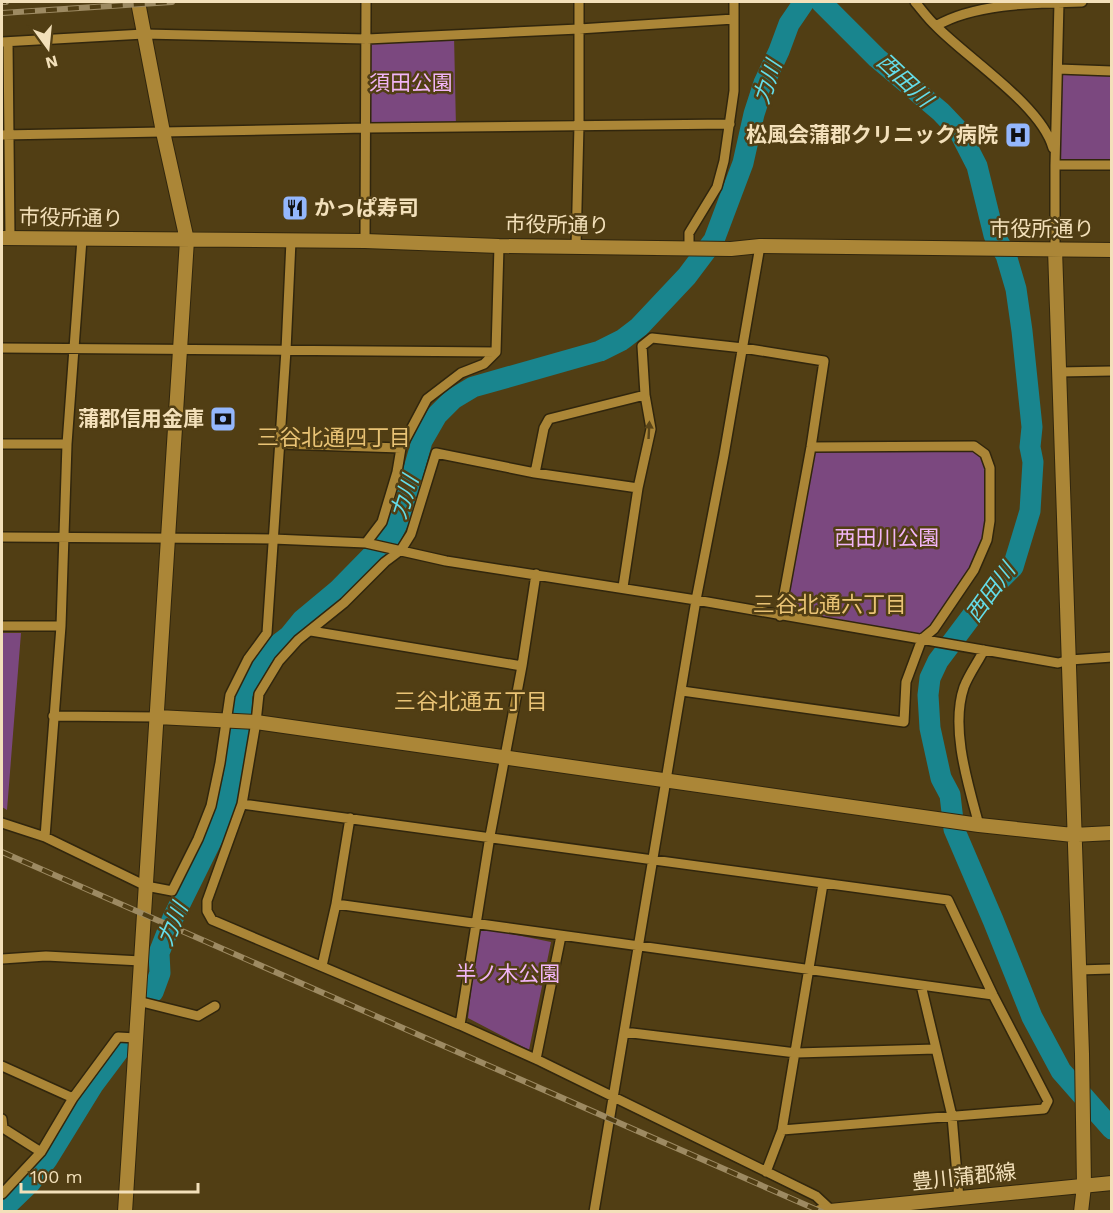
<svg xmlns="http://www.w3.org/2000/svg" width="1113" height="1213" font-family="'Work Sans','Noto Sans JP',sans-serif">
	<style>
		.green { fill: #7b487f }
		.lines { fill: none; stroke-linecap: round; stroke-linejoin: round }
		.river { stroke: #19858e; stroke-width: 21 }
		.street-casing { stroke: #31260d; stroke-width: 12 }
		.secondary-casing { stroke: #31260d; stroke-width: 16 }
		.street { stroke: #ab8637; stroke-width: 9 }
		.secondary { stroke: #ab8637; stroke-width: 14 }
		.rail-casing { stroke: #9d8a62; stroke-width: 6 }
		.rail { stroke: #513e14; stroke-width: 4; stroke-dasharray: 11; stroke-linecap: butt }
		.oneway { fill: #5a4518 }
		.labels { text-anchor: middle; stroke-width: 5; stroke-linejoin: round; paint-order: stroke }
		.park-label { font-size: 21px; fill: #f1b5f6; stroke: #513e14 }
		.poi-label { font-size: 21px; font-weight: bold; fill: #f3e0ba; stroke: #513e14; text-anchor: end }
		.street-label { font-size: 21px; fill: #f3e0ba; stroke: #513e14 }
		.water-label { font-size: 22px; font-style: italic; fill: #64dde9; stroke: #513e14 }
		.neighbourhood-label { font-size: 22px; fill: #e9c375; stroke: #513e14 }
	</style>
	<rect width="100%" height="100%" fill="#513e14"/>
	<path class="green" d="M454,35l2,93h-89v-89z
		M1058,69l53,2v94h-56z
		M974,446l11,8 5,67 -16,49 -52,69 -142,-23 31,-169z
		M2,633h19l-14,177 -5,-3z
		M478,927l73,15 -22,108 -61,-32z"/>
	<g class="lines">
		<path class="river" d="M821,2l56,56 64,54 18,19 18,35 17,69 12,20 10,34 6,42 10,96 -2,20 3,15 -3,49 -17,56 -18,18 -57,76 -8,17 -2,17 2,33 11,50 9,17 4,34 39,91 39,97 29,54 51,58
			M153,992l7,-19 -1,-20 13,-33 48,-97 13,-43 7,-43 2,-43 21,-38 26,-20 13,-16 36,-30 53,-54 9,-18 22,-77 15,-26 16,-16 20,-12 127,-36 22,-11 17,-13 48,-51 27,-36 29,-77 11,-49 10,-31 15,-32 10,-27 15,-22
			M2,1210l28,-27 18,-25 45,-73 27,-36"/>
		<defs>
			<path id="street" d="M915,2c7,8 13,17 21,24 32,33 105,79 117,122
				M936,26c39,-23 101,-23 146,-24
				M2,42l142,-8 223,5 212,-10 155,-10
				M8,42l2,196
				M1058,69l54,2
				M2,135l365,-7 363,-4
				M1055,165h57
				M365,241l1,-239
				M576,247l3,-122v-123
				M689,248v-15l28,-46 7,-26 10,-70v-89
				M1055,249v-84l4,-163
				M2,348l494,4
				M1059,372l53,-1
				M2,444h65
				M280,444l121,4
				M535,473l9,-45 5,-9 96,-24
				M638,488l13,-59 -6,-34 -3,-49 10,-8 91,10 81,13 -13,86 -31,169
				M2,537l271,2 93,4 80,18 250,39 362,63 12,-3 42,-3
				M366,543l16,-21 15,-50 4,-24 26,-49 34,-26 23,-9 12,-12 3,-106
				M623,587l15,-99 -103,-15 -99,-20 -25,81 -10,16 -16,12 -41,41 -46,37 -19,21 -20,33 -3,28 -14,82 -35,97v10l5,9 248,105 80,36 276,135 15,14
				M2,626h59
				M311,631l211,35
				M682,691l222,31 2,-40 16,-43 12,-10 40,-59 13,-30 3,-19v-53l-5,-14 -11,-8 -163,1
				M53,716l104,1
				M242,804l706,96 45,95 55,106 -4,8 -262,21
				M2,823l43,14 101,49 26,5 26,-52 13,-33 9,-43 10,-68 18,-36 19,-26 19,-283 5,-109
				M979,825c-11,-41 -29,-97 -15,-138 5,-13 14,-25 20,-37
				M45,837l16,-211 6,-182 15,-205
				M336,904l14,-86
				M2,959l44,-3 95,5
				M322,966l14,-62 657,91
				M1078,970l34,-1
				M921,985l31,131 7,83
				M138,1001l60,15 17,-10
				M460,1025l30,-189 32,-170 14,-92
				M624,1032l172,21 140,-4
				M536,1059l25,-123
				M2,1066l71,32
				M2,1119l1,9 38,24
				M766,1172l16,-42 41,-246
				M2,1194l39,-42 32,-54 45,-61 18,1
				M594,1212l102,-612 28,-145 36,-209"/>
			<path id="secondary" d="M2,238l363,3 134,5 232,3 29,-3 352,4
				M1055,249l27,805 2,132 -3,26
				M157,717l99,5 723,103 94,10 39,-2
				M125,1212l62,-972 -24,-108 -25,-130
				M820,1212l292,-29"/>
		</defs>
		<use href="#street" class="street-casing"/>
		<use href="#secondary" class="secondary-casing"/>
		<use href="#street" class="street"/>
		<use href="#secondary" class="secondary"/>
		<defs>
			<path id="rail" d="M2,2h4
				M2,13l170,-11
				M2,852l820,360"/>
		</defs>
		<use href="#rail" class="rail-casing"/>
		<use href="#rail" class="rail"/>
	</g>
	<defs><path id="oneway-solid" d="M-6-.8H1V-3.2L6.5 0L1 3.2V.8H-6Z" transform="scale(1.5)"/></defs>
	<use class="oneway" href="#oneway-solid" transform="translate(649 430) rotate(-87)"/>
	<defs>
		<symbol id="hospital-square" viewBox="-11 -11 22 22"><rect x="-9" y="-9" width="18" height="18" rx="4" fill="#94b7fd" stroke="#513e14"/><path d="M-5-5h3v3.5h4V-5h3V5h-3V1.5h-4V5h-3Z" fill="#111"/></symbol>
		<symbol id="restaurant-square" viewBox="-11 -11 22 22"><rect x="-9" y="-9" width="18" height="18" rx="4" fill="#94b7fd" stroke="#513e14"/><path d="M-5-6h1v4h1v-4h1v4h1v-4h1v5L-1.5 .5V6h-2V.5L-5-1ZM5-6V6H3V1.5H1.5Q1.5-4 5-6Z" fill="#111"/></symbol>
		<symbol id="bank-square" viewBox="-11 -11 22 22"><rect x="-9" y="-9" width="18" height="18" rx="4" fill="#94b7fd" stroke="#513e14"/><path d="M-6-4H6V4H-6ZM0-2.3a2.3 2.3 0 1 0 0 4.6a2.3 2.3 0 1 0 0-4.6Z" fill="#111"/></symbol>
	</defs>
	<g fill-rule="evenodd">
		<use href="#hospital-square" x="1003" y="120" width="30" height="30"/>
		<use href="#restaurant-square" x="280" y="193" width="30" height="30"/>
		<use href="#bank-square" x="208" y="404" width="30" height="30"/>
	</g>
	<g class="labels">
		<g class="park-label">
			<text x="411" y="90">須田公園</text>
			<text x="887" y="545">西田川公園</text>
			<text x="508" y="981">半ノ木公園</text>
		</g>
		<g class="poi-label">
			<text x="998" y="142">松風会蒲郡クリニック病院</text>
			<text x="314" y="215" text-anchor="start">かっぱ寿司</text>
			<text x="204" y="426">蒲郡信用金庫</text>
		</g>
		<g class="street-label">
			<text transform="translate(71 218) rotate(1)" y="7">市役所通り</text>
			<text transform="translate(557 225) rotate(1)" y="7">市役所通り</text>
			<text x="1042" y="236">市役所通り</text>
			<text transform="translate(964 1177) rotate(-6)" y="7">豊川蒲郡線</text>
		</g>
		<g class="water-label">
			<text transform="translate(905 80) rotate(43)" y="8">西田川</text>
			<text transform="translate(767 82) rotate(-71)" y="8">力川</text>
			<text transform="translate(404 497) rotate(-72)" y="8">力川</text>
			<text transform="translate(990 592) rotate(-54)" y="8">西田川</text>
			<text transform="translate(172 924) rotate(-67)" y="8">力川</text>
		</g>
		<g class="neighbourhood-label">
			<text x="334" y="445">三谷北通四丁目</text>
			<text x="830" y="612">三谷北通六丁目</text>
			<text x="471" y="709">三谷北通五丁目</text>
		</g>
	</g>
	<rect width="1113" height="1213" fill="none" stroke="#f3e0ba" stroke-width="6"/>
	<g transform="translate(48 48) rotate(165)" stroke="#513e14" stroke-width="4.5" paint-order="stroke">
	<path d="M0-4.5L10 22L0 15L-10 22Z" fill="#f3e0ba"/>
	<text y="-9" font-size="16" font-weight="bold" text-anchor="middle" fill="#f3e0ba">N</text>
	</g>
	<path d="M21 1183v9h177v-9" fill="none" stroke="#f3e0ba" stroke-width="3"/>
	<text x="30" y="1183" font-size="18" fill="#f3e0ba" stroke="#513e14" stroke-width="4.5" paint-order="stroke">100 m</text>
</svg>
